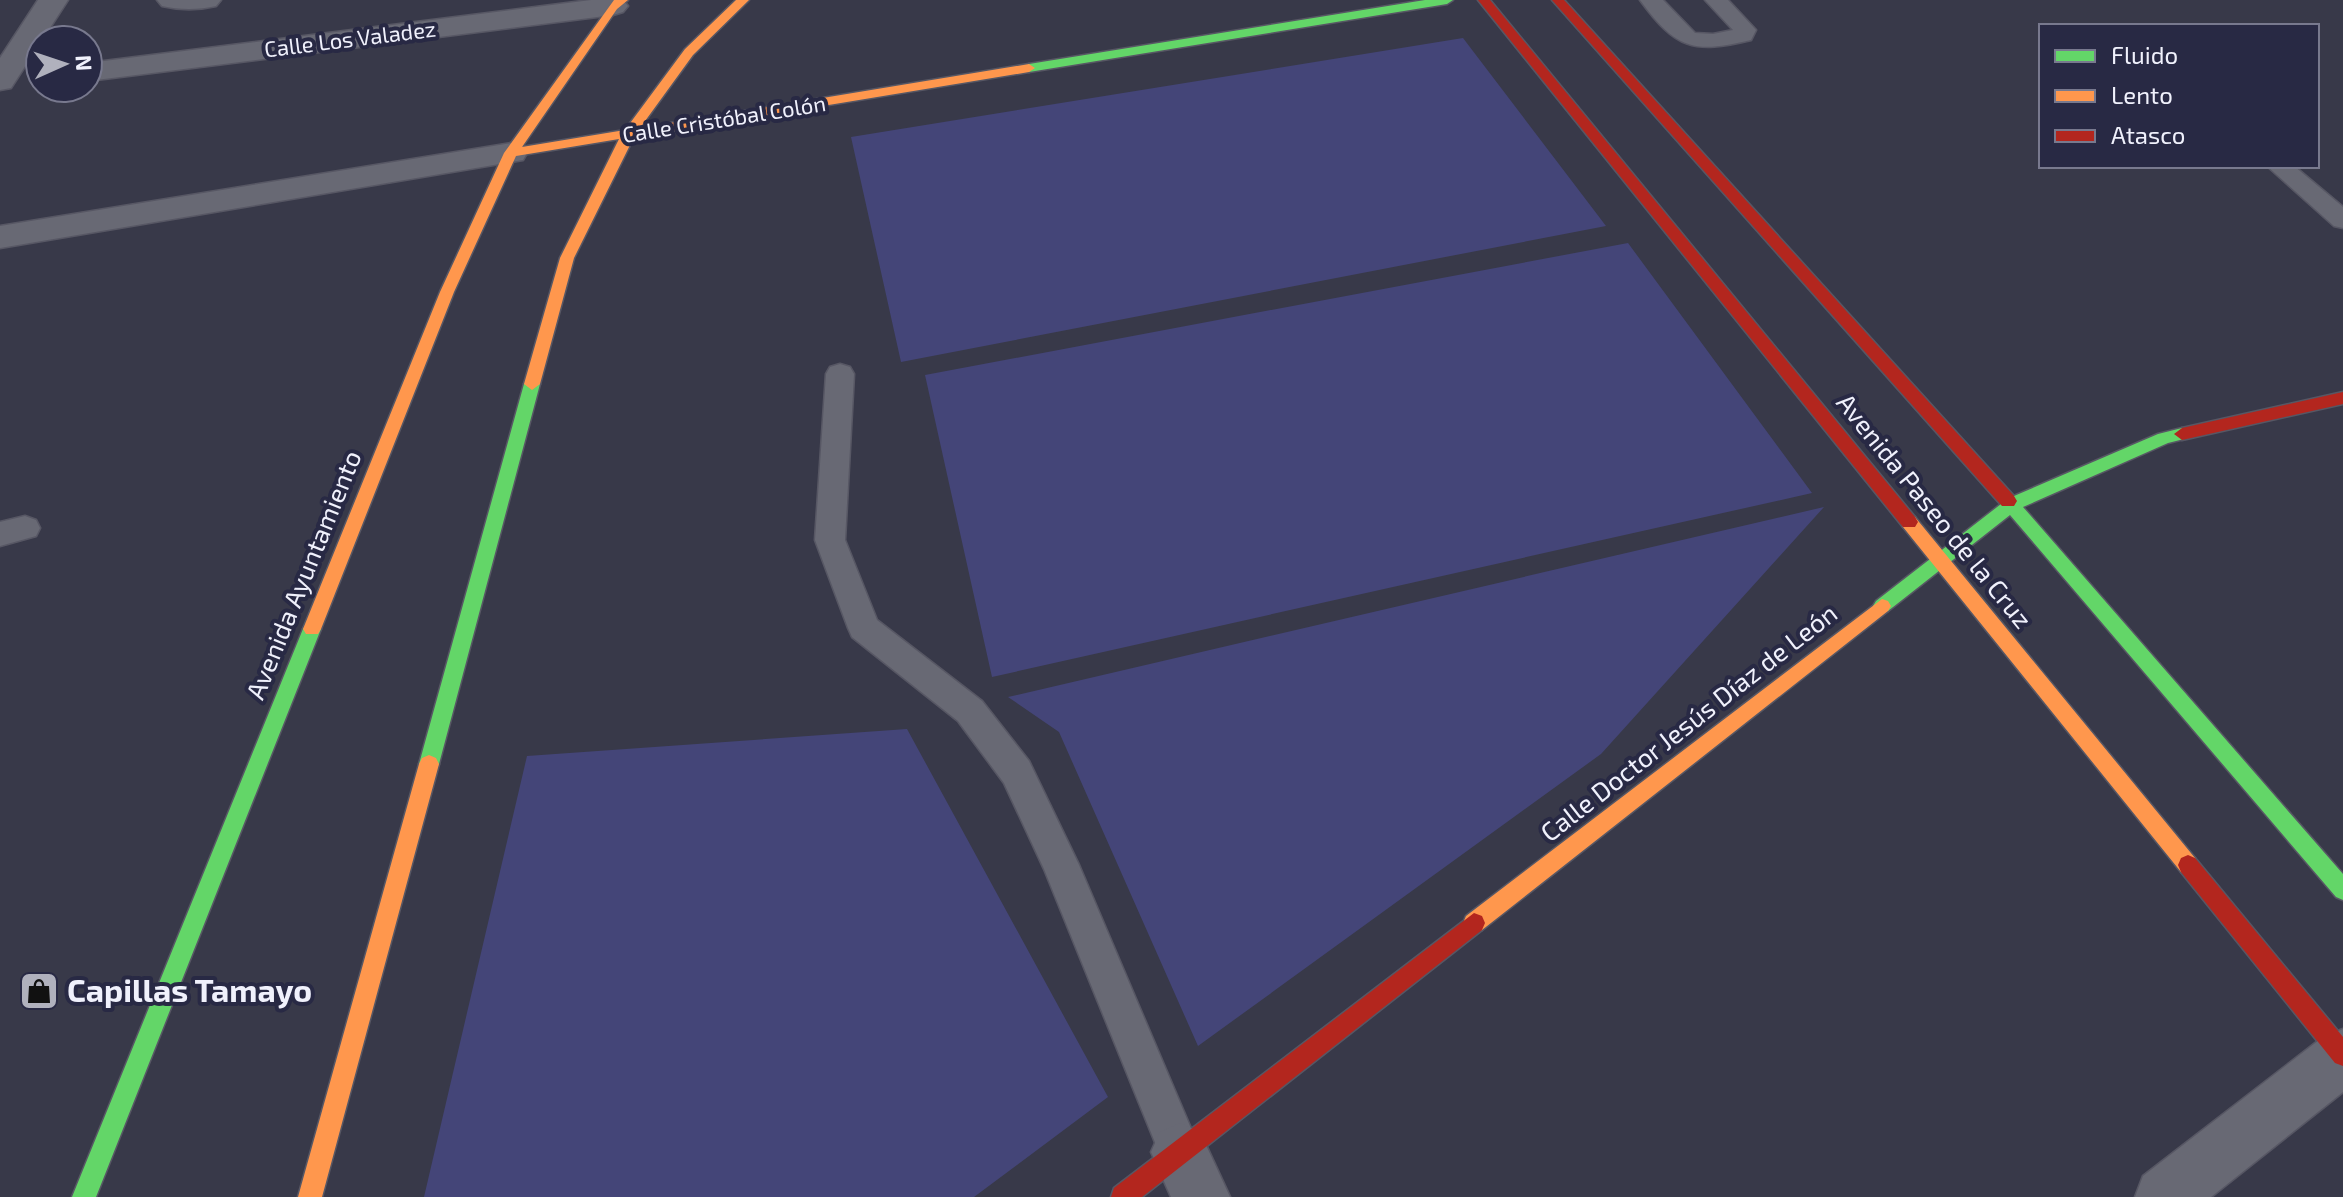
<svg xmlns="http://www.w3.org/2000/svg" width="2343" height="1197" font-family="'Exo 2',sans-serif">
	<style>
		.green { fill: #444578 }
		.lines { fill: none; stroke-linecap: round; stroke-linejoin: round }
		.lane-casing { stroke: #575764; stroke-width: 3 }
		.street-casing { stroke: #575764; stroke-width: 3 }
		.fast-casing { stroke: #575764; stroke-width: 3 }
		.slow-casing { stroke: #575764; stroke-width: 3 }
		.jam-casing { stroke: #575764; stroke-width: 3 }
		.lane { fill: #686974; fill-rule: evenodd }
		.street { fill: #686974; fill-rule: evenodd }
		.fast { fill: #63d668; fill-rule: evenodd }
		.slow { fill: #ff974d; fill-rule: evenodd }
		.jam { fill: #b3261e; fill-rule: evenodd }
		.labels { text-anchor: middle; stroke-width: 8; stroke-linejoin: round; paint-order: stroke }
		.far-street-label { font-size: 22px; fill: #f0f1fc; stroke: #282944 }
		.street-label { font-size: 26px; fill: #f0f1fc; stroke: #282944 }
		.near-poi-label { font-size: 32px; font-weight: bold; fill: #f0f1fc; stroke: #282944; text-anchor: start }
	</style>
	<rect width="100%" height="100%" fill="#383949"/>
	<path class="green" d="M1463,38l143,188 -705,136 -50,-225z
		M1628,243l184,250 -820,184 -67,-302z
		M1824,507l-223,247 -403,292 -139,-314 -51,-35z
		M907,729l201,368 -134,100h-550l103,-441z"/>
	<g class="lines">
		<defs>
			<path id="lane" d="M1640,0h23l32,33 18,1 20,-4 -28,-30h23l28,30 -5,10c-58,14 -75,9 -111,-40z
				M2267,166h27l49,41v21l-9,-2z
				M840,364l10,3 4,7 -9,166 32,80 105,81 47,60 50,104 122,287 -6,15 -15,6 -15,-6 -121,-298 -40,-86 -46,-62 -106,-84 -4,-9 -33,-88 11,-166 4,-7z
				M25,516l11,4 4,8 -4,8 -36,10v-24z"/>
			<path id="street" d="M38,0h30l-57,88 -11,2v-32z
				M157,0h64l-5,6c-17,4 -37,4 -54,0z
				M591,0h32l5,6 -5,6 -10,3 -525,66v-18z
				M511,143l12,3 4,7 -4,7 -523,88v-22z
				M2343,1029v63l-132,105h-76l8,-21 180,-139z
				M1180,1123l20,9 30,65h-59l-20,-45 9,-20z"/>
			<path id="fast" d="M1425,0h28l-6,4 -418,68 -6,-4 6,-4z
				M532,378l8,6 -101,380 -3,6 -7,3 -7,-3 -3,-6 105,-380z
				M2182,428l8,6 -2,4 -20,5 -145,64 320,367v26l-7,-3 -326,-382 -122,96h-12l-3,-5 3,-5 125,-97 1,-8h12l144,-62z
				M312,621l6,3 3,5 -225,568h-24l231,-568 3,-5z"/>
			<path id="slow" d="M614,0h14l-11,9 -95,138 103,-17 60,-81 51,-49h13l-56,55 -53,73 389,-64 6,4 -6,4 -395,65 -60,121 -34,126 -8,6 -8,-6 36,-126 59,-119 -103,17 -62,136 -133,337 -3,5h-12l-3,-5 137,-337 64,-139z
				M1909,515l6,2 280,341 3,7 -3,7 -7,3 -7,-3 -278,-345 -3,-5 3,-5z
				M1882,599l6,2 3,5 -3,5 -406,319 -8,3 -8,-3 -3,-7 3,-7z
				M429,755l7,3 3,6 -117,433h-24l121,-433 3,-6z"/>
			<path id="jam" d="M1478,0h12l425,517 3,5 -3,5h-12z
				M1552,0h12l450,496 3,5 -3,5h-12z
				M2343,392v12l-161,36 -8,-6 8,-6z
				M2188,855l7,3 148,179v29l-8,-3 -154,-191 -3,-7 3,-7z
				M1474,913l8,3 3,7 -3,7 -340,267h-31l3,-9z"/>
		</defs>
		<use href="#lane" class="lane-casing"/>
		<use href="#street" class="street-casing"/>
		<use href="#fast" class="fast-casing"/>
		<use href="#slow" class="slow-casing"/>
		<use href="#jam" class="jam-casing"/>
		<use href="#lane" class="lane"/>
		<use href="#street" class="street"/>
		<use href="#fast" class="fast"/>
		<use href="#slow" class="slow"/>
		<use href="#jam" class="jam"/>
	</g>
	<defs>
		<symbol id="shop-square" viewBox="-11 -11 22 22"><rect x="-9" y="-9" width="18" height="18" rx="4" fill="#b0b1bd" stroke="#282944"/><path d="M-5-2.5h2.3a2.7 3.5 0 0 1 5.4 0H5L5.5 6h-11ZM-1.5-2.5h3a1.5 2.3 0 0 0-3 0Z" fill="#111"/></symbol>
	</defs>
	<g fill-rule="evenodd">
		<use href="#shop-square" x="17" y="969" width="44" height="44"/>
	</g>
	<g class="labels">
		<g class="far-street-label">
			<text transform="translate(350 39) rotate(-7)" y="8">Calle Los Valadez</text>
			<text transform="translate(724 119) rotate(-9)" y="8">Calle Cristóbal Colón</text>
		</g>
		<g class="street-label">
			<text transform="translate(1934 511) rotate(51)" y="9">Avenida Paseo de la Cruz</text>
			<text transform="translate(304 575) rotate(-68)" y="9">Avenida Ayuntamiento</text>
			<text transform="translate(1689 723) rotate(-38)" y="9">Calle Doctor Jesús Díaz de León</text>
		</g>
		<g class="near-poi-label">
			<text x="67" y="1002">Capillas Tamayo</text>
		</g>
	</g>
	<rect x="2039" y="24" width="280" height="144" fill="#282944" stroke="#78798e" stroke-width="2"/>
	<rect x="2055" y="50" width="40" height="12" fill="#63d668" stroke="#78798e" stroke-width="2"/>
	<text x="2111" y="64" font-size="24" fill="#f0f1fc">Fluido</text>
	<rect x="2055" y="90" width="40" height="12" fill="#ff974d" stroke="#78798e" stroke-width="2"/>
	<text x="2111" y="104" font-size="24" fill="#f0f1fc">Lento</text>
	<rect x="2055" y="130" width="40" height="12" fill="#b3261e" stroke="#78798e" stroke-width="2"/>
	<text x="2111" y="144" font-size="24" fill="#f0f1fc">Atasco</text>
	<g transform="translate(64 64) rotate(87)"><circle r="38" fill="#282944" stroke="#78798e" stroke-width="2"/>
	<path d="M0-6L14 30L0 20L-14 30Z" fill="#b0b1bd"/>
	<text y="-12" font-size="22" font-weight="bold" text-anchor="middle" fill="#f0f1fc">N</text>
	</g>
</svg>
